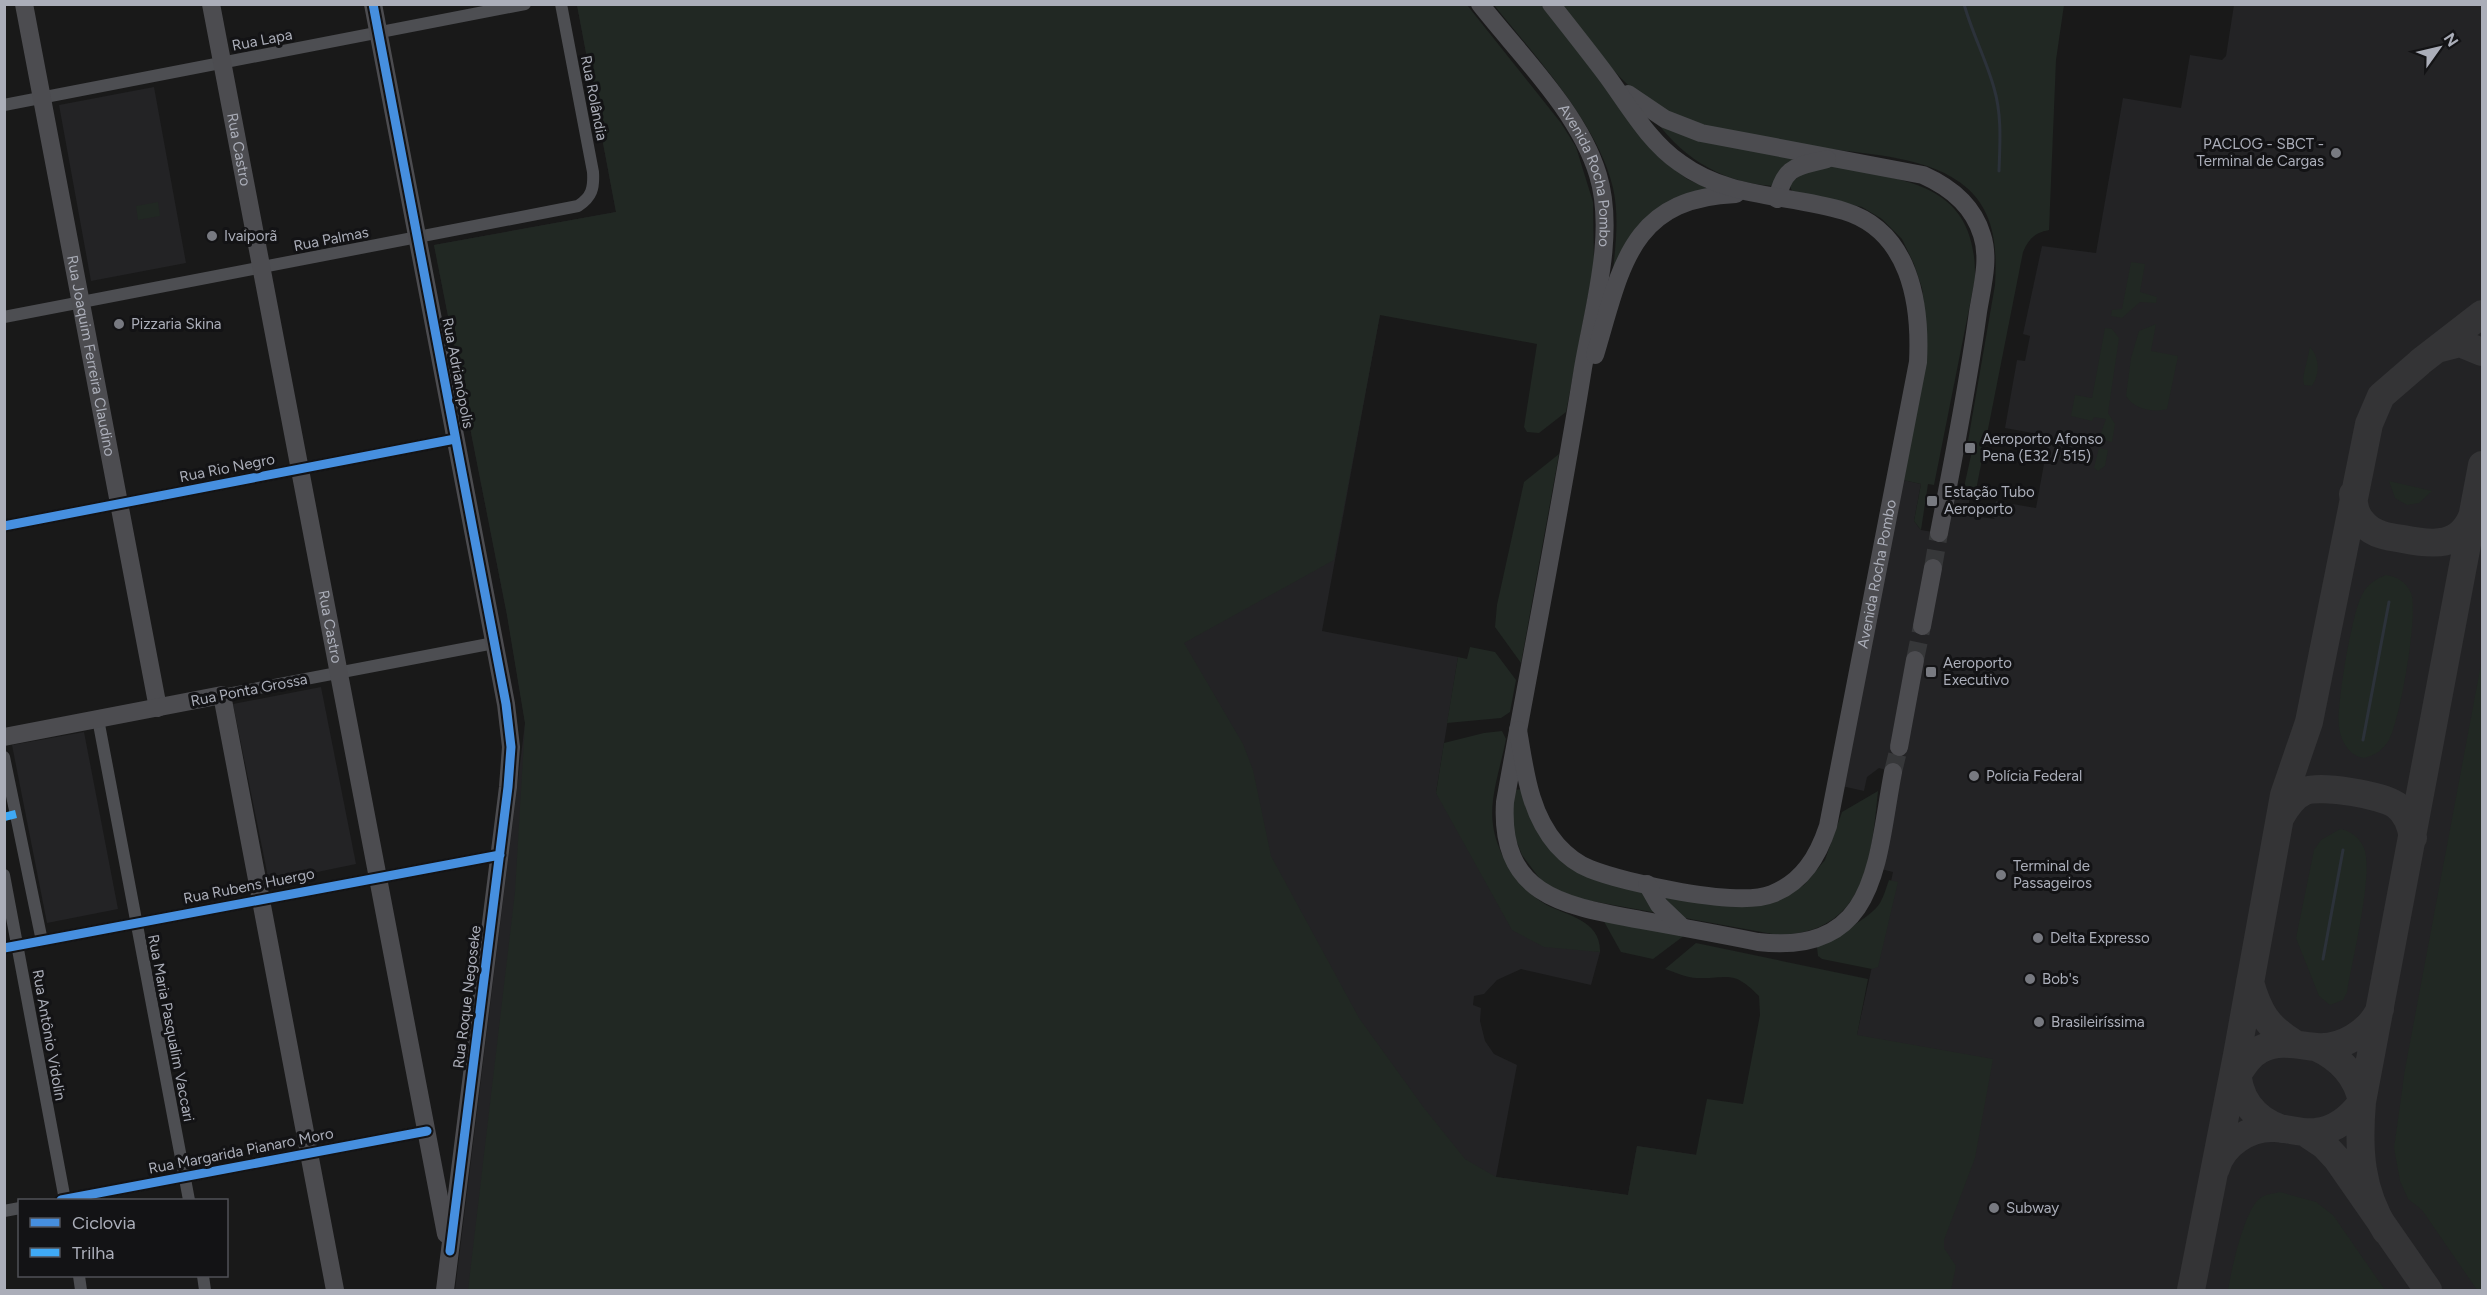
<svg xmlns="http://www.w3.org/2000/svg" width="2487" height="1295" font-family="Figtree,sans-serif">
	<style>
		.built { fill: #232325 }
		.green { fill: #212823 }
		.lines { fill: none; stroke-linecap: round; stroke-linejoin: round }
		.stream { stroke: #2c323a; stroke-width: 3 }
		.taxiway { stroke: #343436; stroke-width: 28 }
		.secondary-tunnel { stroke: #363739; stroke-width: 18; stroke-dasharray: 18 9; stroke-linecap: butt }
		.street { stroke: #4d4e52; stroke-width: 12 }
		.secondary { stroke: #4c4c50; stroke-width: 18 }
		.quiet { stroke: #3fa9f5; stroke-width: 8; stroke-dasharray: 15 8; stroke-linecap: butt }
		.cycleway-casing { stroke: #131315; stroke-width: 13 }
		.cycleway { stroke: #468fdf; stroke-width: 9 }
		.poi-dot { fill: #787a81; stroke: #131315; stroke-width: 2 }
		.labels { text-anchor: middle; stroke-width: 6; stroke-linejoin: round; paint-order: stroke }
		.street-label { font-size: 15px; fill: #abaeb9; stroke: #131315 }
		.poi-label { font-size: 15px; fill: #abaeb9; stroke: #131315; text-anchor: start }
	</style>
	<rect width="100%" height="100%" fill="#191919"/>
	<path class="built" d="M577,5l803,309 -58,317 136,26 -22,136 143,155 21,4 -9,33 -70,-16 -24,11 -13,14 -10,2 -1,9 8,3 -1,13 5,20 9,13 23,11 -21,112 132,18 9,-49 101,15 119,-127 36,-162 -12,-3 12,-97 -14,-4 -12,9 -3,14 -27,-6 58,-307 26,6 -7,37 7,9 24,4 7,-41 18,3 -3,19 28,4 -3,-3 4,-15 40,7 13,-72 -44,-8 12,-68 8,1 5,-25 -7,-2 19,-88 54,7 27,-155 58,10 9,-53 32,5 4,-4 8,-51h248v1285h-2027l70,-567 -18,-108 -73,-370 182,-33z
		M154,87l32,176 -95,18 -32,-176z
		M321,687l35,177 -87,18 -36,-178z
		M84,732l34,177 -71,14 -35,-178z"/>
	<path class="green" d="M577,5h890l94,118 15,24 17,55 1,62 -28,148 -27,21 -12,-1 -3,-5 13,-83 -157,-29 -46,245 -150,83 59,101 10,26 18,86 88,162 65,90 41,51 31,18 132,18 9,-49 59,9 11,-56 36,5 17,-89 -1,-19c-27,-27 -29,-17 -62,-18 -10,0 -22,-6 -32,-9l31,-26 172,36 -11,56 136,24 -18,99 -31,82v8l12,18 -5,24h-1483l47,-398 10,-169 -18,-108 -73,-370 182,-33z
		M1494,5h47l128,158 18,16 20,9 -29,13 -65,69c3,-27 6,-55 0,-82 -14,-63 -79,-133 -119,-183z
		M1561,5h503l-8,55 -7,170c-15,3 -20,9 -26,22l-47,238 -12,-3 10,-45 -6,-1 27,-156c2,-35 1,-71 -28,-97 -36,-32 -97,-33 -143,-40 -31,-5 -63,-12 -94,-18 -15,-2 -35,-3 -49,-9 -53,-23 -86,-73 -120,-116z
		M1657,122l146,36 -29,28c-47,-2 -90,-26 -117,-64z
		M1833,166c75,15 144,17 142,113l-41,206 -6,-1 -7,46 -7,-9 7,-37 -18,-4 23,-160 -4,-32 -8,-24 -12,-25 -20,-20 -20,-12 -70,-16 -3,-7 21,-16z
		M158,202l2,14 -22,4 -2,-14z
		M2131,262l14,2 -5,28 17,5 -1,6 -16,-1 -18,16 -11,-2 1,-6 10,-1z
		M2156,324l-5,27 27,5 -11,53c-14,4 -33,0 -41,-13l5,-38 8,-27z
		M2105,328l7,1 7,9 -11,75 7,11 -3,18 -13,-3 7,-20 -12,-2 -2,4 -21,-5 4,-21 17,3z
		M2310,347c10,11 10,27 2,39l-8,-1 -1,-7z
		M2099,448l9,2 -3,16 -7,5 -4,-3z
		M1559,454l-38,209 -26,-36 2,-22 27,-123z
		M2389,481l43,10 -13,12 -12,2 -12,-7z
		M2386,575c12,2 20,7 25,18 8,19 -11,128 -22,147 -6,10 -14,16 -26,18 -14,-3 -22,-16 -24,-31 -3,-19 13,-115 23,-132 5,-11 14,-16 24,-20z
		M1470,647l25,5 21,28 -6,32 -9,6 -54,5 11,-66 9,2z
		M2482,659v631h-5l-55,-80 -14,-11 -8,-18 -6,-33 11,-79z
		M1502,731l4,8c-5,27 -17,59 -13,86 4,30 26,64 52,79 22,12 56,16 55,48l-56,-5 -32,-17 -76,-137 8,-50 40,-10z
		M1524,789l7,24 68,63 184,22 21,-13 21,-25 17,-48 36,-21c-7,69 -12,142 -100,144l-203,-37 -32,-15 -21,-28 -11,-28 2,-37z
		M2340,829c11,2 19,8 24,19 10,25 -12,113 -17,144l-4,8 -13,5 -11,-9 -23,-58 18,-88 7,-10z
		M1889,880l9,2 -20,85 -6,2 -50,-10 -4,-3 -1,-9c17,-11 53,-28 63,-44 4,-7 6,-15 9,-23z
		M1602,918l83,17 -32,24 -32,-7z
		M2280,1192l36,10 17,13 52,75h-157c3,-19 16,-77 30,-90 6,-6 14,-6 22,-8z"/>
	<g class="lines">
		<path class="stream" d="M1964,4c8,29 22,55 30,84 8,27 6,55 5,83
			M2363,740l26,-138
			M2323,959l20,-109"/>
		<path class="taxiway" d="M2437,349l23,-6 22,9
			M2420,362l62,-48
			M2353,494c1,12 2,21 11,30 10,11 25,13 39,15 30,6 58,9 70,-25
			M2280,818c6,-11 13,-22 25,-27 17,-6 77,4 91,14 11,8 15,20 17,33
			M2250,982c8,29 17,45 44,61
			M2316,1047c24,11 41,28 46,55
			M2237,1066c0,31 16,53 45,63
			M2234,1080c8,-12 14,-24 27,-31 19,-9 35,-4 55,-2 25,2 53,-14 64,-38
			M2306,1133l18,12 13,14 91,131
			M2216,1168c7,-24 33,-41 58,-40 14,0 28,6 42,4 19,-2 35,-15 46,-30
			M2386,1231c-26,-41 -28,-82 -24,-129l120,-637
			M2191,1290l46,-235 47,-260 25,-73 60,-298 12,-28 37,-32"/>
		<path class="secondary-tunnel" d="M1933,568l6,-35
			M1915,660l7,-34
			M1893,772l6,-25"/>
		<path class="street" d="M4,105l521,-101
			M4,317l574,-111c14,-9 16,-18 15,-34l-32,-168
			M4,526l451,-87
			M222,695l272,-52
			M98,719l91,481
			M4,757l38,184
			M4,875l61,325
			M4,948l496,-93
			M61,1200l366,-69
			M4,1211l16,-3
			M79,1276l2,14
			M203,1276l2,14"/>
		<g class="secondary">
			<path id="s1" d="M24,4l134,704"/>
			<path id="s2" d="M211,4l235,1230"/>
			<path d="M373,4l133,700 5,43 -3,40 -63,503"/>
			<path id="s3" d="M1480,4c40,51 99,108 118,171 18,59 -5,134 -15,193 -23,145 -52,289 -78,434 -6,95 61,104 136,118 39,7 78,14 117,22 121,14 118,-82 135,-170"/>
			<path d="M1628,94l37,25 36,14 222,42c27,12 50,30 59,60 8,24 0,52 -4,77 -10,74 -25,148 -39,221"/>
			<path d="M1777,199c8,-34 19,-32 50,-40"/>
			<path d="M1595,355c26,-86 34,-157 141,-161"/>
			<path d="M1922,626l11,-58"/>
			<path id="s4" d="M1518,730c7,40 11,83 39,115 9,10 20,19 33,24 35,14 148,39 182,25 31,-12 46,-38 56,-68l90,-464c3,-59 -8,-131 -74,-151 -56,-17 -115,-12 -164,-48 -31,-21 -51,-57 -73,-87 -18,-24 -37,-48 -56,-72"/>
			<path d="M4,737l218,-42 113,595"/>
			<path d="M1899,747l16,-87"/>
			<path d="M1647,884l12,21 23,22"/>
		</g>
		<path class="quiet" d="M4,817l12,-3"/>
		<defs>
			<path id="cycleway" d="M373,4l133,700 5,43 -3,40 -58,464
				M4,526l451,-87
				M4,948l496,-93
				M61,1200l366,-69"/>
		</defs>
		<use href="#cycleway" class="cycleway-casing"/>
		<use href="#cycleway" class="cycleway"/>
	</g>
	<g class="poi-dot">
		<circle cx="2336" cy="153" r="6"/>
		<circle cx="212" cy="236" r="6"/>
		<circle cx="119" cy="324" r="6"/>
		<rect x="1964" y="442" width="12" height="12" rx="3"/>
		<rect x="1926" y="495" width="12" height="12" rx="3"/>
		<rect x="1925" y="666" width="12" height="12" rx="3"/>
		<circle cx="1974" cy="776" r="6"/>
		<circle cx="2001" cy="875" r="6"/>
		<circle cx="2038" cy="938" r="6"/>
		<circle cx="2030" cy="979" r="6"/>
		<circle cx="2039" cy="1022" r="6"/>
		<circle cx="1994" cy="1208" r="6"/>
	</g>
	<g class="labels">
		<g class="street-label">
			<text transform="translate(262 40) rotate(-11)" y="5">Rua Lapa</text>
			<text transform="translate(594 98) rotate(79)" y="5">Rua Rolândia</text>
			<text dy="5" stroke="none"><textPath href="#s2" startOffset="148">Rua Castro</textPath></text>
			<text dy="5" stroke="none"><textPath href="#s3" startOffset="206">Avenida Rocha Pombo</textPath></text>
			<text transform="translate(331 239) rotate(-11)" y="5">Rua Palmas</text>
			<text dy="5" stroke="none"><textPath href="#s1" startOffset="358">Rua Joaquim Ferreira Claudino</textPath></text>
			<text transform="translate(458 373) rotate(79)" y="5">Rua Adrianópolis</text>
			<text transform="translate(227 468) rotate(-11)" y="5">Rua Rio Negro</text>
			<text dy="5" stroke="none"><textPath href="#s4" startOffset="698">Avenida Rocha Pombo</textPath></text>
			<text dy="5" stroke="none"><textPath href="#s2" startOffset="634">Rua Castro</textPath></text>
			<text transform="translate(249 690) rotate(-11)" y="5">Rua Ponta Grossa</text>
			<text transform="translate(249 886) rotate(-11)" y="5">Rua Rubens Huergo</text>
			<text transform="translate(467 997) rotate(-83)" y="5">Rua Roque Negoseke</text>
			<text transform="translate(171 1028) rotate(79)" y="5">Rua Maria Pasqualim Vaccari</text>
			<text transform="translate(49 1035) rotate(80)" y="5">Rua Antônio Vidolin</text>
			<text transform="translate(241 1151) rotate(-11)" y="5">Rua Margarida Pianaro Moro</text>
		</g>
		<g class="poi-label">
			<text x="2324" y="149" text-anchor="end">PACLOG - SBCT -<tspan x="2324" dy="17">Terminal de Cargas</tspan></text>
			<text x="224" y="241">Ivaiporã</text>
			<text x="131" y="329">Pizzaria Skina</text>
			<text x="1982" y="444">Aeroporto Afonso<tspan x="1982" dy="17">Pena (E32 / 515)</tspan></text>
			<text x="1944" y="497">Estação Tubo<tspan x="1944" dy="17">Aeroporto</tspan></text>
			<text x="1943" y="668">Aeroporto<tspan x="1943" dy="17">Executivo</tspan></text>
			<text x="1986" y="781">Polícia Federal</text>
			<text x="2013" y="871">Terminal de<tspan x="2013" dy="17">Passageiros</tspan></text>
			<text x="2050" y="943">Delta Expresso</text>
			<text x="2042" y="984">Bob's</text>
			<text x="2051" y="1027">Brasileiríssima</text>
			<text x="2006" y="1213">Subway</text>
		</g>
	</g>
	<rect width="2487" height="1295" fill="none" stroke="#abaeb9" stroke-width="12"/>
	<rect x="18" y="1199" width="210" height="78" fill="#131315" stroke="#505157" stroke-width="1.5"/>
	<rect x="30" y="1218" width="30" height="9" fill="#468fdf" stroke="#505157" stroke-width="1.5"/>
	<text x="72" y="1229" font-size="18" fill="#abaeb9">Ciclovia</text>
	<rect x="30" y="1248" width="30" height="9" fill="#3fa9f5" stroke="#505157" stroke-width="1.5"/>
	<text x="72" y="1259" font-size="18" fill="#abaeb9">Trilha</text>
	<g transform="translate(2439 48) rotate(56)" stroke="#131315" stroke-width="4.5" paint-order="stroke">
	<path d="M0-4.5L10 22L0 15L-10 22Z" fill="#abaeb9"/>
	<text y="-9" font-size="16" font-weight="bold" text-anchor="middle" fill="#abaeb9">N</text>
	</g>
</svg>
